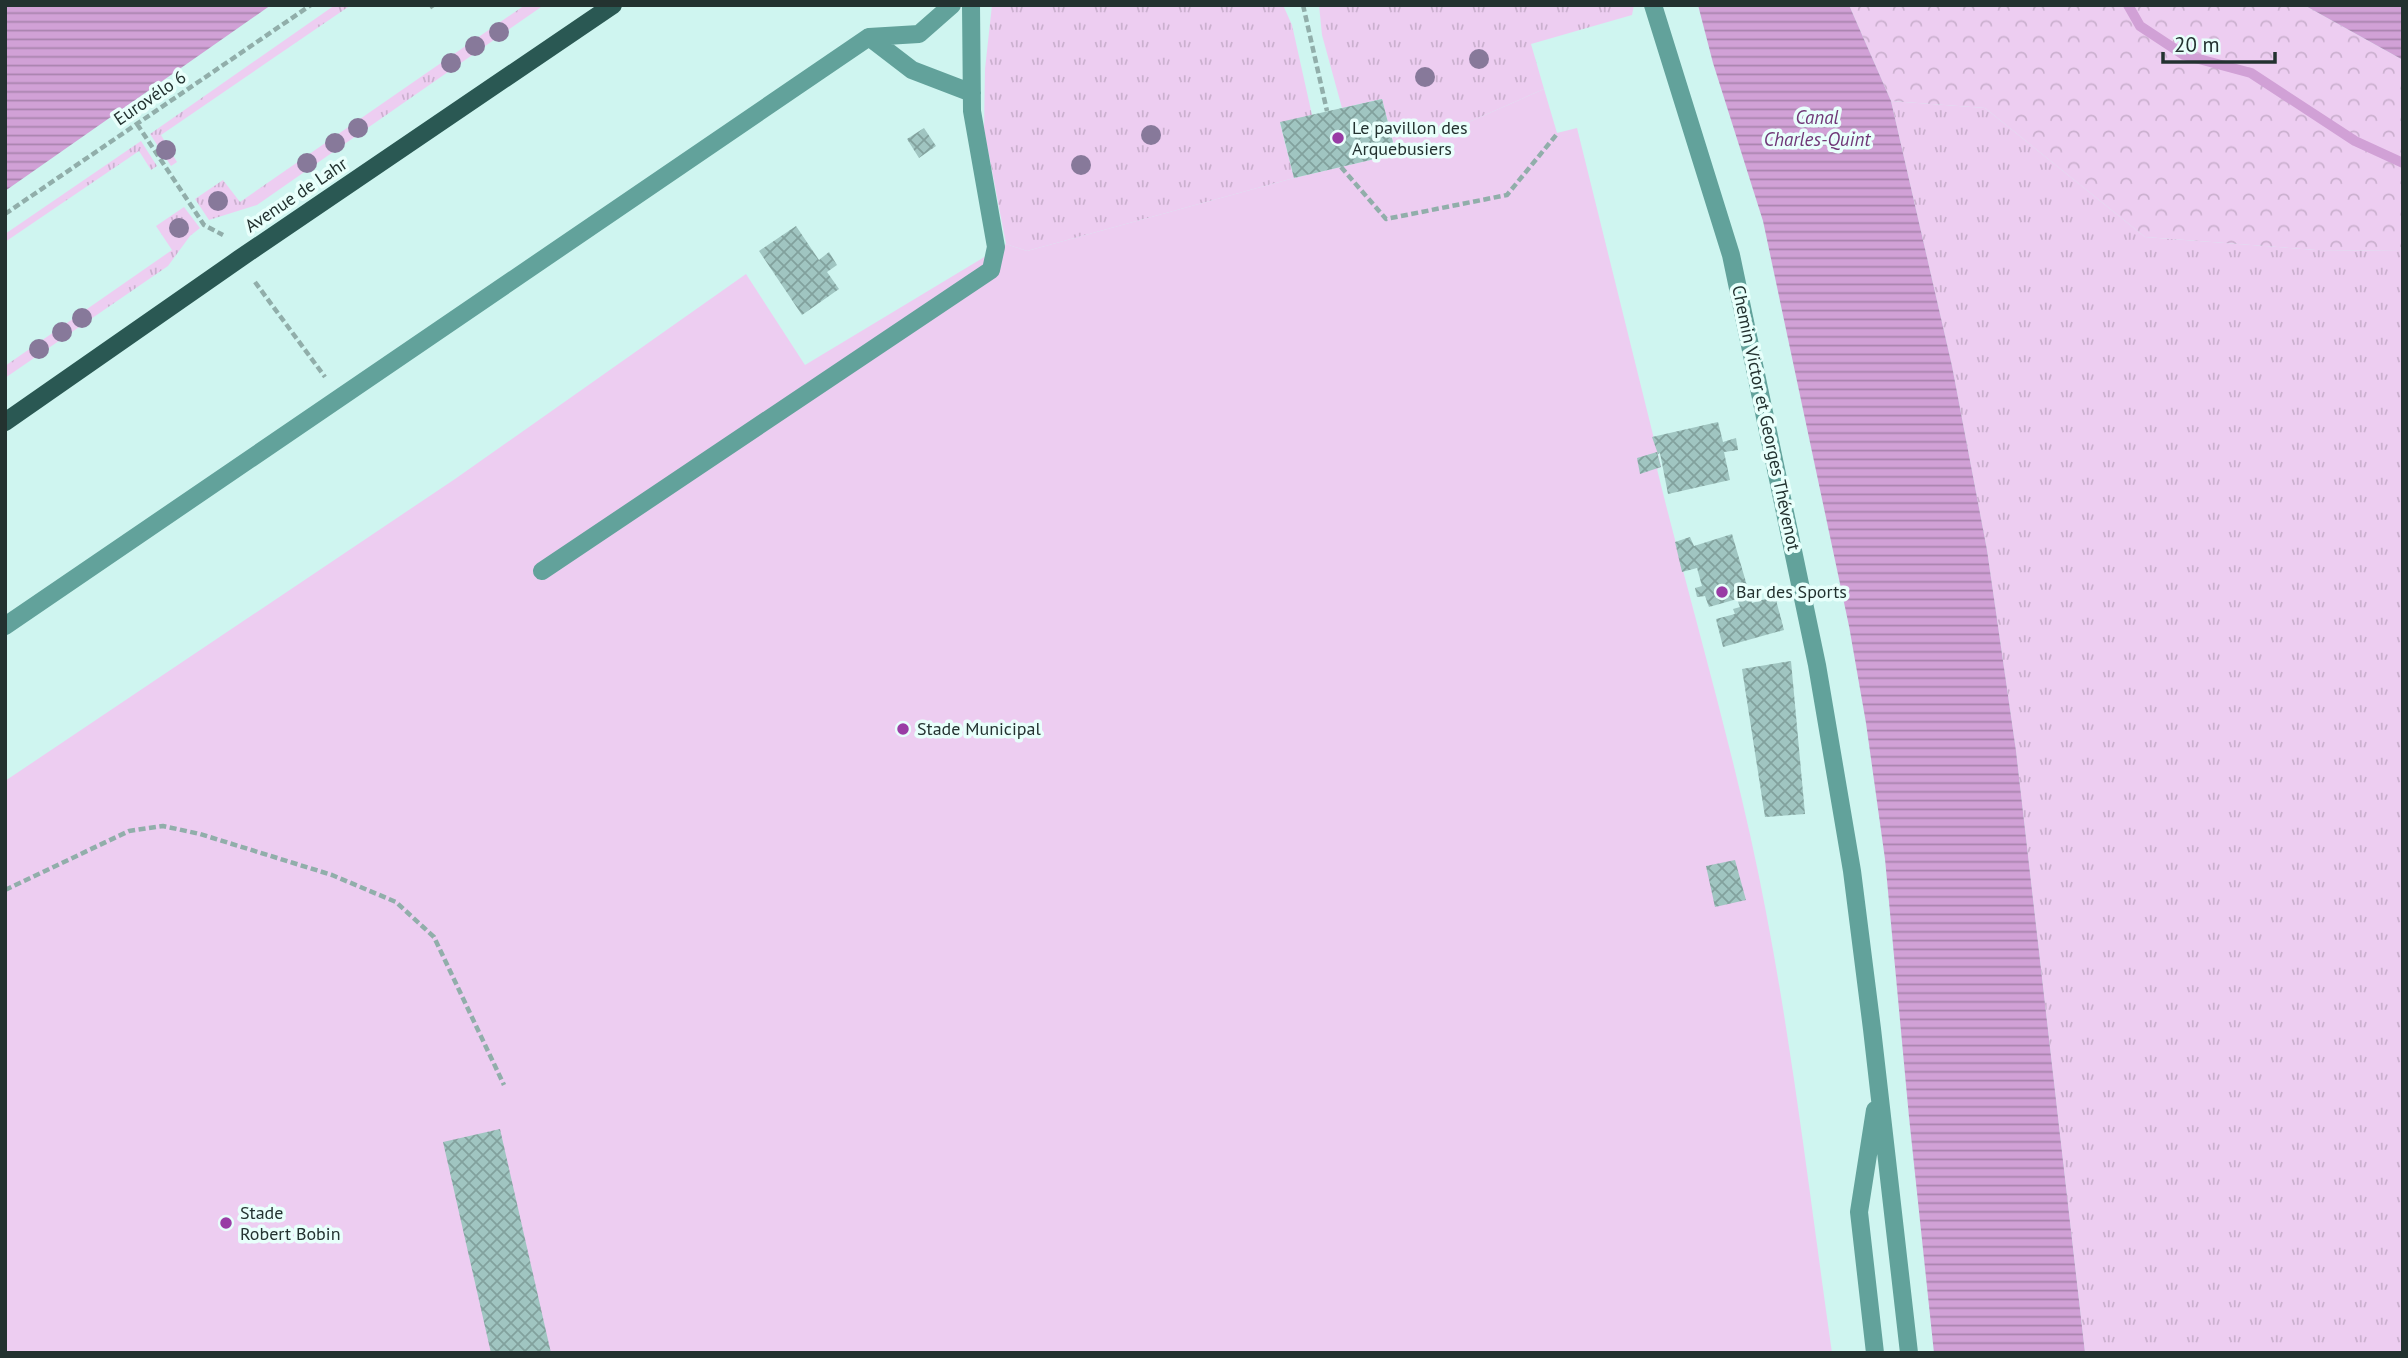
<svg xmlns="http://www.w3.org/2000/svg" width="2408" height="1358" font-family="'PT Sans',sans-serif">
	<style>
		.grass { fill: url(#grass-tufts) }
		.forest { fill: url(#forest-crowns) }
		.green { fill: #edcdf1 }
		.water { fill: url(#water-rules) }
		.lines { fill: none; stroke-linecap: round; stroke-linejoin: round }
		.stream { stroke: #d1a1d6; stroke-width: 10 }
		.building { fill: url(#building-cross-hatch) }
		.path { stroke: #91aeaa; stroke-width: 4.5; stroke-dasharray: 7 3.5; stroke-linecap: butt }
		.minor { stroke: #62a29b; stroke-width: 18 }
		.major { stroke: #2a5853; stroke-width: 18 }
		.tree { fill: #87799a }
		.poi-dot { fill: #993ca5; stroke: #e8fffb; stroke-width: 2.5 }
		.labels { text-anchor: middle; stroke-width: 7; stroke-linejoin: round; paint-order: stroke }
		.street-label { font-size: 18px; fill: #233230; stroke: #e8fffb }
		.poi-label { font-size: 18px; fill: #233230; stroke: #e8fffb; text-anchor: start }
		.water-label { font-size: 19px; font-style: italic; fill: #703777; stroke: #e8fffb }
	</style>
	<defs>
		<pattern id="grass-tufts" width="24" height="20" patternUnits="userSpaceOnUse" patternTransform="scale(1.75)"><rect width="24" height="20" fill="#edcdf1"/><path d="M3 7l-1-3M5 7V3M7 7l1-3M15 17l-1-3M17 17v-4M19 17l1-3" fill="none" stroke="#cbb0cf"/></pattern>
		<pattern id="forest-crowns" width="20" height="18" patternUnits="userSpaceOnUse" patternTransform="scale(1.75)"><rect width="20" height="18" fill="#edcdf1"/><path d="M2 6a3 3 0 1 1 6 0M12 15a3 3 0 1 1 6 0" fill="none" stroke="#cbb0cf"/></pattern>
		<pattern id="water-rules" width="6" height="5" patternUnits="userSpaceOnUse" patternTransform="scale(1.75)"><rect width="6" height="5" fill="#d1a1d6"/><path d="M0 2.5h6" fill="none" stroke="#a984ae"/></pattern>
		<pattern id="building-cross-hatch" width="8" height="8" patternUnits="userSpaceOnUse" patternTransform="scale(1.75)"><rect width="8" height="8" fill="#a0c5c1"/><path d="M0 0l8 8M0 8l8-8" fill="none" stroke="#82a19d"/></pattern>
	</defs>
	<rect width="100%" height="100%" fill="#cff5f0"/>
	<path class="grass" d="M335,5h16l-190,130 16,27 -6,4 -21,-32z
		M525,5h19l-287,200 -48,15 -14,-21 28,-19 17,22z
		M992,5h291l9,20 20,90 -32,8 14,55 -267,73 -21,-7 -22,-115 1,-60z
		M1319,5h315l-2,10 -101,29 13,45 -148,65 -14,-55 -40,9 -20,-73z
		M1891,101l94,7 160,129 171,13 87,1v1102h-318l-69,-602 -29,-201 -35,-184z
		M141,141l16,25 -6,4 -12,-19 -134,91v-8z
		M184,207l16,21 -10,8 -22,30 -163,112v-12l167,-116 -16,-24z"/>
	<path class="forest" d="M1849,5h455l99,55v191l-87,-1 -171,-13 -160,-129 -94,-7z"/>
	<path class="green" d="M1544,89l13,44 20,-5 84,339 -4,2c36,147 81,294 109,443 28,146 45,294 66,441h-1827v-572l450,-302 291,-205 59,91 201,-121 21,7 267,-73 102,-24z"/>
	<path class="water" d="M5,5h266l-266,186z
		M1698,5h151l42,96 61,265 35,184 29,201 69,602h-151l-25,-236 -24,-258 -19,-136 -17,-97 -86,-405 -50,-158z
		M2304,5h99v55z"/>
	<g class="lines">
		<path class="stream" d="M2128,5l12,21 44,29 67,18 104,68 48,22"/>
	</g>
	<path class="building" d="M1382,99l14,55 -102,24 -14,-56z
		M924,128l12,18 -17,12 -12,-19z
		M796,226l23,34 10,-8 8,13 -10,7 12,17 -37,26 -43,-64z
		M1718,422l5,20 13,-4 2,12 -14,2 6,28 -62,14 -8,-41 -2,1 -6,-17z
		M1657,452l4,15 -21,7 -3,-16z
		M1732,534l20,69 23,-7 9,34 -61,17 -7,-28 19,-5 -2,-5 7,-2 -3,-8 -28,8 -4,-11 -8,1 -2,-9 7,-2 -5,-18 -15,4 -7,-30 15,-5 4,9z
		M1791,661l14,153 -40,3 -23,-148z
		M1735,860l11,40 -31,7 -9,-41z
		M500,1129l51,224h-60l-48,-211z"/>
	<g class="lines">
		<path class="path" d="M431,5l2,3
			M1303,5l24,106
			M137,124l67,101 19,10
			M1341,167l45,52 121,-24 50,-61
			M5,214l306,-209
			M255,282l70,95
			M5,890l124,-59 34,-5 37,8 132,41 64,27 38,35 70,148"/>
		<path class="minor" d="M1653,5l78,250 86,410 35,206 20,158 37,324
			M869,37l43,33 60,23
			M542,571l449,-301 5,-23 -24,-136 -1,-106
			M5,626l864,-589 50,-3 33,-29
			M1875,1110l-16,102 16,141"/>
		<path class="major" d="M5,422l234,-163 374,-254"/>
	</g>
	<g class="tree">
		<circle cx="499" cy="32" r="10"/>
		<circle cx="475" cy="46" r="10"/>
		<circle cx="1479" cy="59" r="10"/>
		<circle cx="451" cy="63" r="10"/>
		<circle cx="1425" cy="77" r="10"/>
		<circle cx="358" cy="128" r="10"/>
		<circle cx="1151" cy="135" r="10"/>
		<circle cx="335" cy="143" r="10"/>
		<circle cx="166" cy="150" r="10"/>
		<circle cx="307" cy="163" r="10"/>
		<circle cx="1081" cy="165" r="10"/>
		<circle cx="218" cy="201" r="10"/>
		<circle cx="179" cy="228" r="10"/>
		<circle cx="82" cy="318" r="10"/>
		<circle cx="62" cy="332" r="10"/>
		<circle cx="39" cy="349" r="10"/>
	</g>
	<g class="poi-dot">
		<circle cx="1338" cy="138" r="7"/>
		<circle cx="1722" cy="592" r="7"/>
		<circle cx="903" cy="729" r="7"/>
		<circle cx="226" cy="1223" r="7"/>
	</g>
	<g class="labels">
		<g class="street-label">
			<text transform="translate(150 98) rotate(-34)" y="6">Eurovélo 6</text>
			<text transform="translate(296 195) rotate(-34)" y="6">Avenue de Lahr</text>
			<text transform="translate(1766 418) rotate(78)" y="6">Chemin Victor et Georges Thévenot</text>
		</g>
		<g class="poi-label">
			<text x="1352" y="134">Le pavillon des<tspan x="1352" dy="21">Arquebusiers</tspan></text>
			<text x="1736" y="598">Bar des Sports</text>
			<text x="917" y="735">Stade Municipal</text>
			<text x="240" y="1219">Stade<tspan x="240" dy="21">Robert Bobin</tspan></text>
		</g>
		<g class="water-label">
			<text x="1817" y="124">Canal<tspan x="1817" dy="22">Charles-Quint</tspan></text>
		</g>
	</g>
	<rect width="2408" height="1358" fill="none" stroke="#233230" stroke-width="14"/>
	<path d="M2163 52v10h112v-10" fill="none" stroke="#233230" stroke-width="3.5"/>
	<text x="2174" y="52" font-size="21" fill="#233230" stroke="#e8fffb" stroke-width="5" paint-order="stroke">20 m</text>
</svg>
